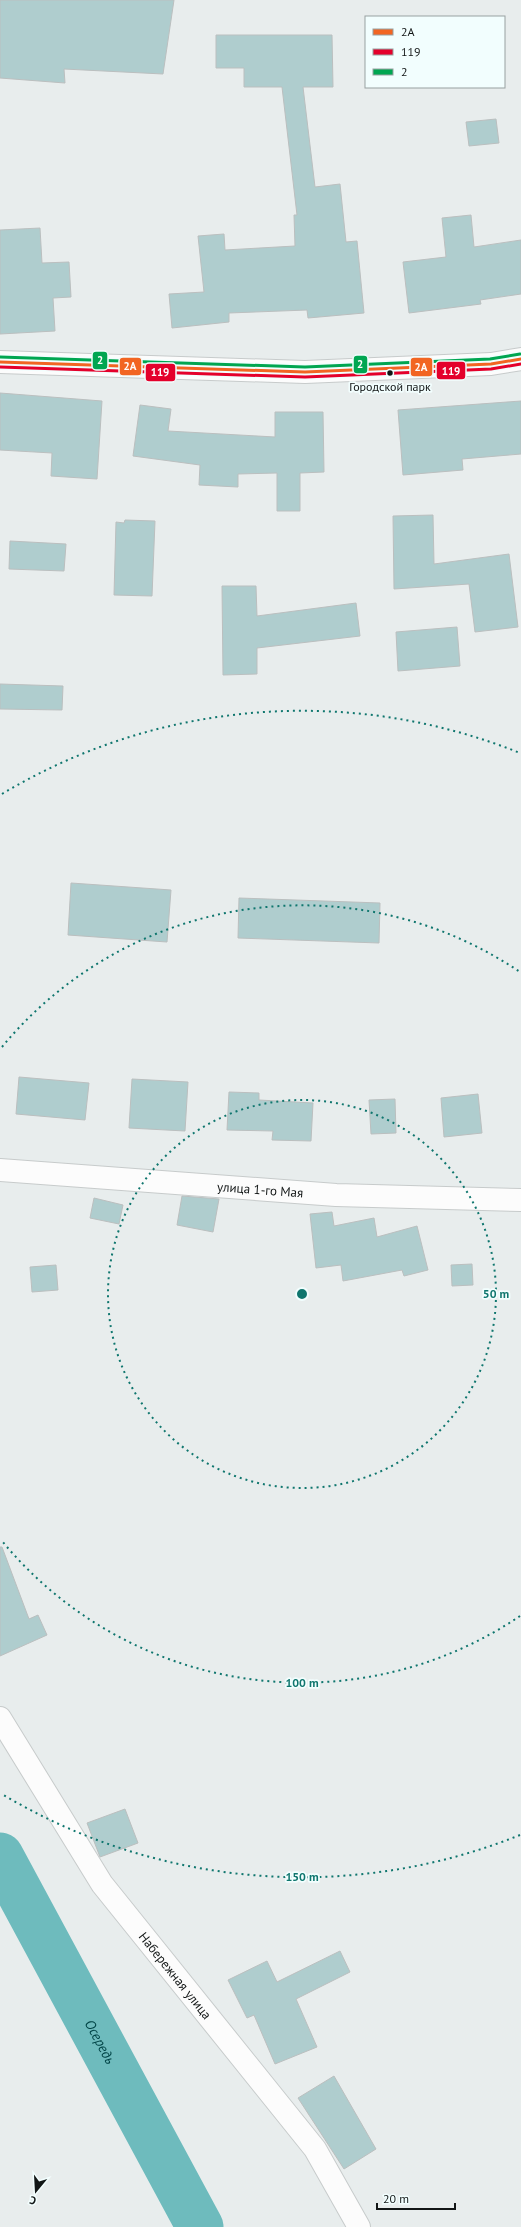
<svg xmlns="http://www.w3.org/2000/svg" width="521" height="2227" font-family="'PT Sans',sans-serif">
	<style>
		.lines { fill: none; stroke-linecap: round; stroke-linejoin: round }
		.river { stroke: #6ebbbd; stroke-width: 47 }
		.building { fill: #afcdce; stroke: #bbbfbf }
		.street-casing { stroke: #c7cbcb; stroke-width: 24 }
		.primary-casing { stroke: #c7cbcb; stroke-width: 24 }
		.street { stroke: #fcfcfc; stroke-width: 22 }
		.primary { stroke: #fcfcfc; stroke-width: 22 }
		.bus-1-casing { stroke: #f2fefe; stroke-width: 6 }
		.bus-2-casing { stroke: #f2fefe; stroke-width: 6 }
		.bus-3-casing { stroke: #f2fefe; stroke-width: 6 }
		.bus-1 { stroke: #f26522; stroke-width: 3 }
		.bus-2 { stroke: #e4002b; stroke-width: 3 }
		.bus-3 { stroke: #00a651; stroke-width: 3 }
		.ring { fill: none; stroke: #0f766e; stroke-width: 2; stroke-dasharray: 2 4 }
		.bus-dot { fill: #121616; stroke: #f2fefe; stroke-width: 1.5 }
		.labels { text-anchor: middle; stroke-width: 3.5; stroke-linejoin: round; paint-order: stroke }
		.bus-label { font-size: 12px; fill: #121616; stroke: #f2fefe }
		.street-label { font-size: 13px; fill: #121616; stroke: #f2fefe }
		.water-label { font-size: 14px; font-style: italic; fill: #004446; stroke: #f2fefe }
		.centre { fill: #0f766e; stroke: #f2fefe; stroke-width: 2 }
		.ring-label { font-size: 12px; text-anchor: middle; font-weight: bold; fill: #0f766e; stroke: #f2fefe; stroke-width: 3.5; stroke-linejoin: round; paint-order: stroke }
		.line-badge { stroke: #f2fefe; stroke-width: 1.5 }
		.badge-label { font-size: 11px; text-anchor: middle; font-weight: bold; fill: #fff }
	</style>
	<rect width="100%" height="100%" fill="#e8eded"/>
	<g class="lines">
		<path class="river" id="s1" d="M0,1856l200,371"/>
	</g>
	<path class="building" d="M0,0h174l-11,74 -99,-5 1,14 -65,-5z
		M216,35h116l1,52h-30l12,100 25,-3 6,58 11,-1 7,72 -56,5 -1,-8 -78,3v9l-57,6 -3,-34 35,-2 -6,-56 26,-2 1,16 70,-4 -1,-31h3l-15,-128h-38v-19h-28z
		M496,119l3,24 -30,3 -3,-24z
		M471,215l3,32 47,-7v54l-41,6 1,4 -72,9 -6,-51 43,-5 -4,-39z
		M40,228l2,35 27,-1 2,35 -18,1 2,33 -55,3v-104z
		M0,393l102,8 -5,78 -46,-3 1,-23 -52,-3z
		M521,401v53l-59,5 1,11 -60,5 -5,-65z
		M140,405l31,4 -3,22 107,6v-25h48l1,60 -24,1v38h-23v-38l-39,1v13l-39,-2 1,-20 -67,-9z
		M433,515l1,49 75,-10 9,73 -43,5 -6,-48 -75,5 -1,-73z
		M125,520l30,1 -3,75 -38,-1 2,-73 8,1z
		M10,541l56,3 -2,27 -55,-2z
		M222,586h34l1,30 99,-13 4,33 -103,12v26l-34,1z
		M457,627l3,39 -62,5 -2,-39z
		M0,684l63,2 -1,24 -62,-1z
		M71,883l100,7 -4,52 -99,-7z
		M239,898l141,5 -1,40 -141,-5z
		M19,1077l70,6 -4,37 -69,-6z
		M132,1079l56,3 -3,49 -56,-3z
		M229,1092l30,1v7l54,3 -2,38 -39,-1 1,-9 -46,-1z
		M478,1094l4,39 -38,4 -3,-39z
		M395,1099l1,34 -25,1 -2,-34z
		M182,1196l37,3 -6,33 -36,-7z
		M94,1198l29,7 -4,19 -29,-6z
		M332,1212l2,14 40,-8 3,19 40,-11 11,44 -24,6 -2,-6 -59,11 -2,-16 -25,3 -6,-54z
		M472,1264l1,21 -21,1 -1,-21z
		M56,1265l2,25 -26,2 -2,-25z
		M2,1547l27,72 9,-4 9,20 -47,21v-109z
		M125,1809l13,34 -38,14 -13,-34z
		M340,1951l10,21 -54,27 21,48 -42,17 -21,-49 -7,3 -19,-38 39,-19 10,21z
		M334,2076l42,73 -32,20 -46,-71z"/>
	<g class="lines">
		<defs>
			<g id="street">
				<path id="s2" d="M0,1170l336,25 185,5"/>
				<path id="s3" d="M0,1718l102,166 213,265 44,78"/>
			</g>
			<path id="primary" d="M0,362l305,10 186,-8 30,-5"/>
		</defs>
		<use href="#street" class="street-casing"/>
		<use href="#primary" class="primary-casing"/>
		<use href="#street" class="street"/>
		<use href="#primary" class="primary"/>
		<defs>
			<path id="bus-1" d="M0,362l305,10 186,-8 30,-5"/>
			<path id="bus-2" d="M0,367l305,10 186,-8 30,-5"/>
			<path id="bus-3" d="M0,357l305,10 185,-8 30,-5"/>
		</defs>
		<use href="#bus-1" class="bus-1-casing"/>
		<use href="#bus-2" class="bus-2-casing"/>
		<use href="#bus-3" class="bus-3-casing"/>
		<use href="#bus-1" class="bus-1"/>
		<use href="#bus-2" class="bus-2"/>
		<use href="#bus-3" class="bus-3"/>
	</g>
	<g class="ring">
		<circle cx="302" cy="1294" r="194"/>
		<path d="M520 1616A389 389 0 0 1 2 1541M2 1047A389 389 0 0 1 520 972"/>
		<path d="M520 1835A583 583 0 0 1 2 1794M2 794A583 583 0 0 1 520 753"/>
	</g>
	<circle class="bus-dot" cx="390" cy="373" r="3.5"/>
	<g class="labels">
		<g class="bus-label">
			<text x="390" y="391">Городской парк</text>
		</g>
		<g class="street-label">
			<text dy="5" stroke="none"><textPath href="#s2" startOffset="261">улица 1-го Мая</textPath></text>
			<text dy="5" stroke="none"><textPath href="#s3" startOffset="312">Набережная улица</textPath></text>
		</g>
		<g class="water-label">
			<text dy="5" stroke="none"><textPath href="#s1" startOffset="211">Осередь</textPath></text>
		</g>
	</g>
	<circle cx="302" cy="1294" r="6" class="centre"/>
	<g class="ring-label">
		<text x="496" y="1298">50 m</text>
		<text x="302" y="1687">100 m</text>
		<text x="302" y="1881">150 m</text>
	</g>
	<g class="line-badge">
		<rect x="92" y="351" width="16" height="19" rx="4" fill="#00a651"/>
		<rect x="353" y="355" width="15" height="19" rx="4" fill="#00a651"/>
		<rect x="119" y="357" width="23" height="19" rx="4" fill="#f26522"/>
		<rect x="410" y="357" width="23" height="20" rx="4" fill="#f26522"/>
		<rect x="436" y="361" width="30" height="19" rx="4" fill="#e4002b"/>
		<rect x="145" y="363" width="31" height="19" rx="4" fill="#e4002b"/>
	</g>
	<g class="badge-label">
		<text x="100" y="364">2</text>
		<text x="360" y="368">2</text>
		<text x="130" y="370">2А</text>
		<text x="421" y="371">2А</text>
		<text x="451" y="375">119</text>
		<text x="160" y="376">119</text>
	</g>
	<rect x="365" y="16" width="140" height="72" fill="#f2fefe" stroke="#98a1a1"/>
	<rect x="373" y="29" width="20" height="6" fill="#f26522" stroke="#98a1a1"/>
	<text x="401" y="36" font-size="12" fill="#121616">2А</text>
	<rect x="373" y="49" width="20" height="6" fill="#e4002b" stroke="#98a1a1"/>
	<text x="401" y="56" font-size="12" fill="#121616">119</text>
	<rect x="373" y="69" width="20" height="6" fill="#00a651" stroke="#98a1a1"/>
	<text x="401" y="76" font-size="12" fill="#121616">2</text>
	<g transform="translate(36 2191) rotate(198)" stroke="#f2fefe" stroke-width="3" paint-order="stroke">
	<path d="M0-3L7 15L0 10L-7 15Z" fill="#121616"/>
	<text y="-6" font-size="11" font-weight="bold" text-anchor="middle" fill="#121616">С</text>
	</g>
	<path d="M377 2203v6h78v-6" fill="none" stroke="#121616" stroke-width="2"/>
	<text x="383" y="2203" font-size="12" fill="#121616" stroke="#f2fefe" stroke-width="3" paint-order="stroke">20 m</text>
</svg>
